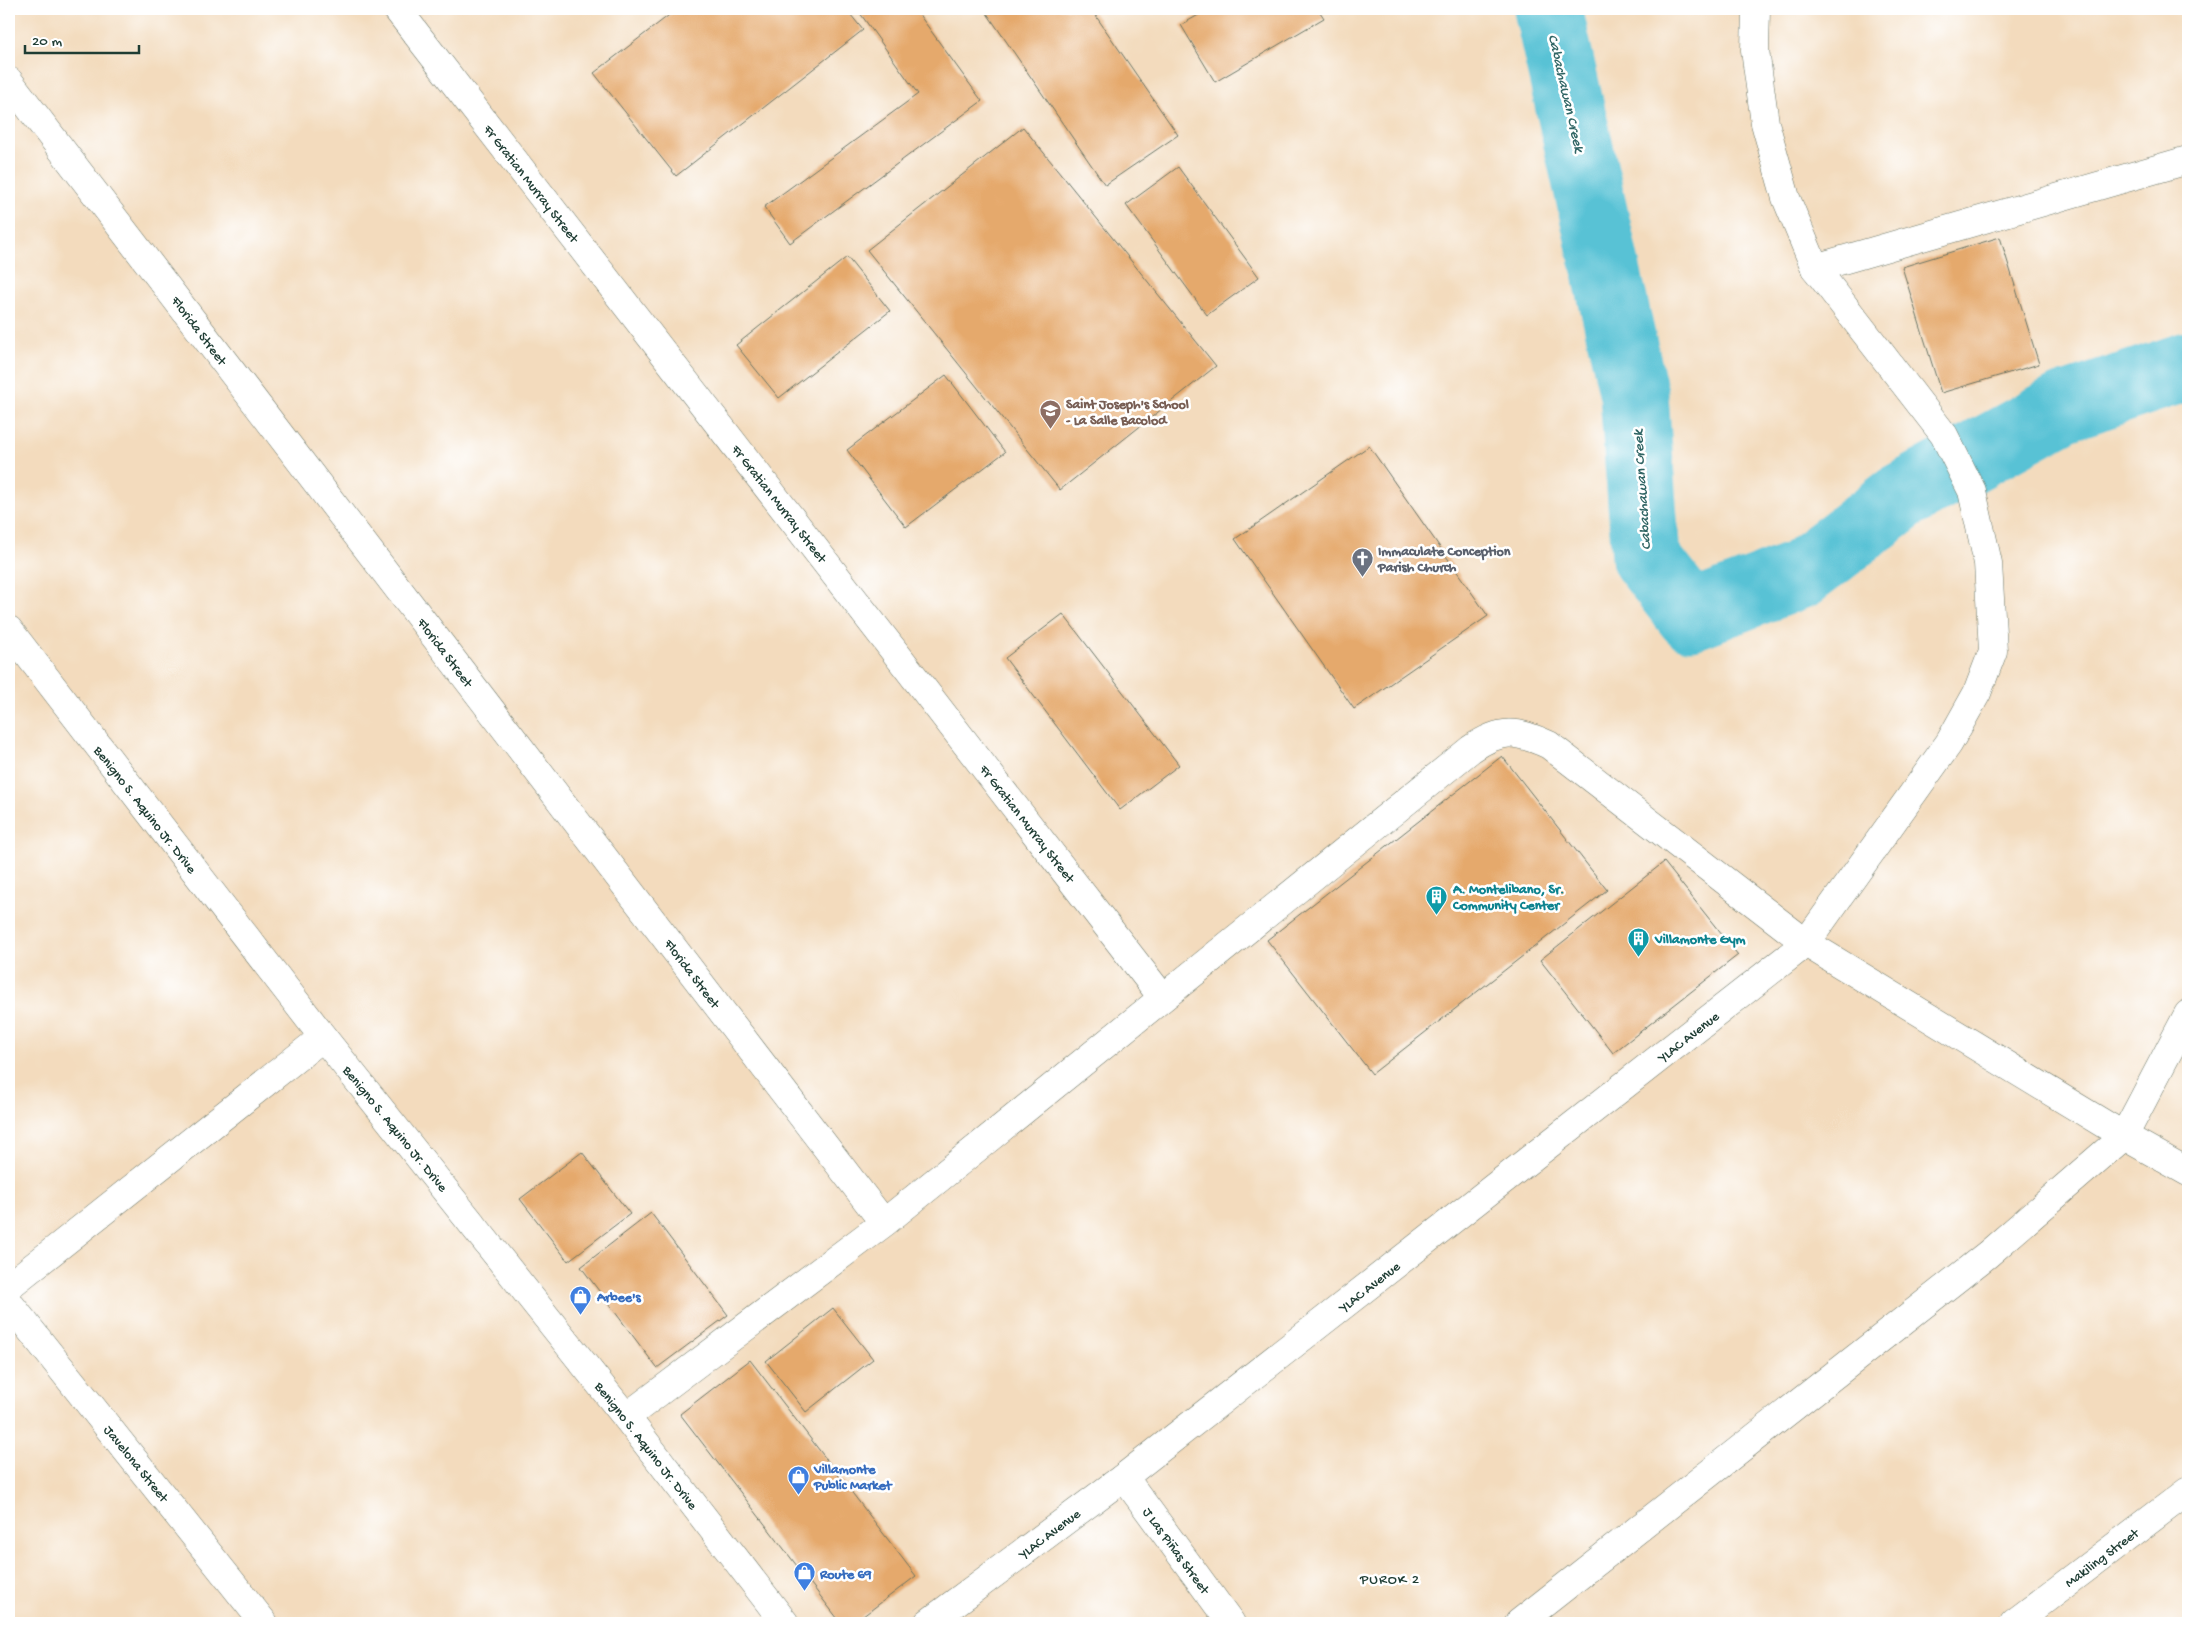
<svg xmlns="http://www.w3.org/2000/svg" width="2197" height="1632" font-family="'Gochi Hand',sans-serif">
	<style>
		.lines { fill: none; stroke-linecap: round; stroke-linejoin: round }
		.river { stroke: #59c2d5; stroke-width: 69 }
		.building { fill: #e5a96c }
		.street-casing { stroke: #697464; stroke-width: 29 }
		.secondary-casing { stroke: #697464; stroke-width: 29 }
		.street { stroke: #fff; stroke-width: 28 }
		.secondary { stroke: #fff; stroke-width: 28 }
		.labels { text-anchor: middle; stroke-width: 5; stroke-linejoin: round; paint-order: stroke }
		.street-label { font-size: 14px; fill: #1f3d34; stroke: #fff }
		.education-label { font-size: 14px; font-weight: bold; fill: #785e54; stroke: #fff; text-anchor: start }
		.worship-label { font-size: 14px; font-weight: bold; fill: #5b616d; stroke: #fff; text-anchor: start }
		.culture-label { font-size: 14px; font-weight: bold; fill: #0d838f; stroke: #fff; text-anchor: start }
		.shop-label { font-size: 14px; font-weight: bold; fill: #366cbe; stroke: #fff; text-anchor: start }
		.water-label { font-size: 15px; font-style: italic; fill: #306564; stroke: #fff }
		.neighbourhood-label { font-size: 15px; letter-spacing: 1px; fill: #1f3d34; stroke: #fff }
	</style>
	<rect width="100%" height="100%" fill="#fff"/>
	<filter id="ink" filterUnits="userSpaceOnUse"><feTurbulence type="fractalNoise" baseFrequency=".02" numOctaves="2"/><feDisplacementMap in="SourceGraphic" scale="10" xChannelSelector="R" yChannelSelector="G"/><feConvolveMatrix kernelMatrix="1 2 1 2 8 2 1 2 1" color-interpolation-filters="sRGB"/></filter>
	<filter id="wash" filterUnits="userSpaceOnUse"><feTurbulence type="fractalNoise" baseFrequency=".0096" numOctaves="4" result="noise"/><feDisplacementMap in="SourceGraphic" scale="20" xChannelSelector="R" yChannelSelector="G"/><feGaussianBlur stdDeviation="1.12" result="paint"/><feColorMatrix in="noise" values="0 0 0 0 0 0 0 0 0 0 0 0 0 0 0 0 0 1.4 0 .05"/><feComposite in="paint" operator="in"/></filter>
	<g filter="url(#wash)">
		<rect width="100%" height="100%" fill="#f3dbbd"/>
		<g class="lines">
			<path class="river" d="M1548,9l86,386 12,163 45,58 110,-42 102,-78 160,-88 125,-42"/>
		</g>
		<g id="blocks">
			<path class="building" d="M677,9h169l17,21 -187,146 -82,-103z
				M857,9h58l67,92 -192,142 -26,-36 154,-113z
				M984,9h107l87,126 -73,50z
				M1209,9h109l6,9 -109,64 -34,-57z
				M1023,127l193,239 -156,124 -193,-240z
				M1178,167l81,110 -52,38 -81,-110z
				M2000,237l39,127 -98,29 -39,-126z
				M847,257l43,54 -111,87 -43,-53z
				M946,375l59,77 -99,75 -59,-77z
				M1369,446l119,170 -134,93 -119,-170z
				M1063,614l116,151 -59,45 -115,-152z
				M1502,756l105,134 -235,184 -105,-134z
				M1664,862l74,93 -125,98 -73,-93z
				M582,1152l48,62 -62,47 -48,-62z
				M651,1213l77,102 -71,53 -76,-101z
				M833,1308l40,51 -67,53 -40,-51z
				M750,1360l166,216 -62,47h-13l-161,-209z
				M993,1618l5,5h-11z"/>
		</g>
	</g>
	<g filter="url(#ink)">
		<use href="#blocks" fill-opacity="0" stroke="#697464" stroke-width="1"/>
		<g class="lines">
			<defs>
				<path id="street" d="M397,9l765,988
					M9,81l875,1142
					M1815,268l373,-108
					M9,1286l314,-249
					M9,1303l255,320
					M626,1417l258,-194 587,-474c30,-21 45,-19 78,-4l257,198 318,193 64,36
					M1124,1477l107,146
					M1519,1623l469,-369 136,-118 64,-122
					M2014,1623l174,-132"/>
				<path id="secondary" d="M9,630l314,407 303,380 159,206
					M928,1623l196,-146 682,-534 143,-200 28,-50 16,-42 -5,-88 -16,-72 -28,-56 -129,-167 -29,-70 -21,-75 -10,-73 1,-41"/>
			</defs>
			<use href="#street" class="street-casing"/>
			<use href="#secondary" class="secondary-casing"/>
			<use href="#street" class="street"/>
			<use href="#secondary" class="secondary"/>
		</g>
	</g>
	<defs>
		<symbol id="school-pin" viewBox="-11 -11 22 30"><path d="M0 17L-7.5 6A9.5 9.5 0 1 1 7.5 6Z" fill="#8d6e63" stroke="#fff"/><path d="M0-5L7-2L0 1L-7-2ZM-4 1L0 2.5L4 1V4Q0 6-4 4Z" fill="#fff"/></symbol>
		<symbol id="church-pin" viewBox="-11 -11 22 30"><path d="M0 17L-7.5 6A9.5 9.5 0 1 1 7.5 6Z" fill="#6b7280" stroke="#fff"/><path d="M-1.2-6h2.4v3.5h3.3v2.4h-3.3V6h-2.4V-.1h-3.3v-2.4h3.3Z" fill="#fff"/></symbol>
		<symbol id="building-pin" viewBox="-11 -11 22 30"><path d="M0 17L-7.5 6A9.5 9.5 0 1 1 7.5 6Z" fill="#0f9aa8" stroke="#fff"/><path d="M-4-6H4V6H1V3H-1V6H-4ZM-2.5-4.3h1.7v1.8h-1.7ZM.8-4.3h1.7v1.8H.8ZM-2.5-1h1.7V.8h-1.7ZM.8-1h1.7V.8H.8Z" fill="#fff"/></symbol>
		<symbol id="shop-pin" viewBox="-11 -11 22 30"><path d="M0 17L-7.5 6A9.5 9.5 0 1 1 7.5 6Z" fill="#3f7fe0" stroke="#fff"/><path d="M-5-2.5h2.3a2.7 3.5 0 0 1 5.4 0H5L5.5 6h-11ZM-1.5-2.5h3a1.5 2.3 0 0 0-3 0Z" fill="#fff"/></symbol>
	</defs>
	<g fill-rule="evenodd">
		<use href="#school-pin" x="1038" y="398" width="25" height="34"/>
		<use href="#church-pin" x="1350" y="546" width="25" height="34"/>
		<use href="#building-pin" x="1424" y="884" width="25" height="34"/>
		<use href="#building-pin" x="1626" y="926" width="25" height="34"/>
		<use href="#shop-pin" x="568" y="1284" width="25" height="34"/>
		<use href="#shop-pin" x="786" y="1464" width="25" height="34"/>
		<use href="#shop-pin" x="792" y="1560" width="25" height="34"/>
	</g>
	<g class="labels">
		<g class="street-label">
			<text transform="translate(532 183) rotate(52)" y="5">Fr Gratian Murray Street</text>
			<text transform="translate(200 330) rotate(53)" y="5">Florida Street</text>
			<text transform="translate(780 503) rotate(52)" y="5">Fr Gratian Murray Street</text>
			<text transform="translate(446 652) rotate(53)" y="5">Florida Street</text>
			<text transform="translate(146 809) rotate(52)" y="5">Benigno S. Aquino Jr. Drive</text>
			<text transform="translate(1028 823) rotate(52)" y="5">Fr Gratian Murray Street</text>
			<text transform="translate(693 973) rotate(53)" y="5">Florida Street</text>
			<text transform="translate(1688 1036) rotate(-38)" y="5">YLAC Avenue</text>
			<text transform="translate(396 1128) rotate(51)" y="5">Benigno S. Aquino Jr. Drive</text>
			<text transform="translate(1369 1286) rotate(-38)" y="5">YLAC Avenue</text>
			<text transform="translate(647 1445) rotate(52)" y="5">Benigno S. Aquino Jr. Drive</text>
			<text transform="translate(137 1463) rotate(51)" y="5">Javelona Street</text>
			<text transform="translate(1049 1533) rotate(-37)" y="5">YLAC Avenue</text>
			<text transform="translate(1177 1550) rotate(54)" y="5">J Las Piñas Street</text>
			<text transform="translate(2101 1557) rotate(-37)" y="5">Makiling Street</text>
		</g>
		<g class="education-label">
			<text x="1066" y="408">Saint Joseph's School<tspan x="1066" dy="16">- La Salle Bacolod</tspan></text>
		</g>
		<g class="worship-label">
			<text x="1378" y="555">Immaculate Conception<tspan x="1378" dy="16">Parish Church</tspan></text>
		</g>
		<g class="culture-label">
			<text x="1453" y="893">A. Montelibano, Sr.<tspan x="1453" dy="16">Community Center</tspan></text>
			<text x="1655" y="943">Villamonte Gym</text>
		</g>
		<g class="shop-label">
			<text x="597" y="1301">Arbee's</text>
			<text x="814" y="1473">Villamonte<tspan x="814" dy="16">Public Market</tspan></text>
			<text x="820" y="1578">Route 69</text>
		</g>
		<g class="water-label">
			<text transform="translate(1567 93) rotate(77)" y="5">Cabachawan Creek</text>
			<text transform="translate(1641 490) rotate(-94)" y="5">Cabachawan Creek</text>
		</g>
		<g class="neighbourhood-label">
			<text x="1390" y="1583">PUROK 2</text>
		</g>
	</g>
	<rect width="2197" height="1632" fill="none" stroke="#fff" stroke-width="30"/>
	<path d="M25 45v8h114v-8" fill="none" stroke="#1f3d34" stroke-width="2.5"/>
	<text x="32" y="45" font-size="15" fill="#1f3d34" stroke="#ffffff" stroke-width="4" paint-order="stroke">20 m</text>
</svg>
